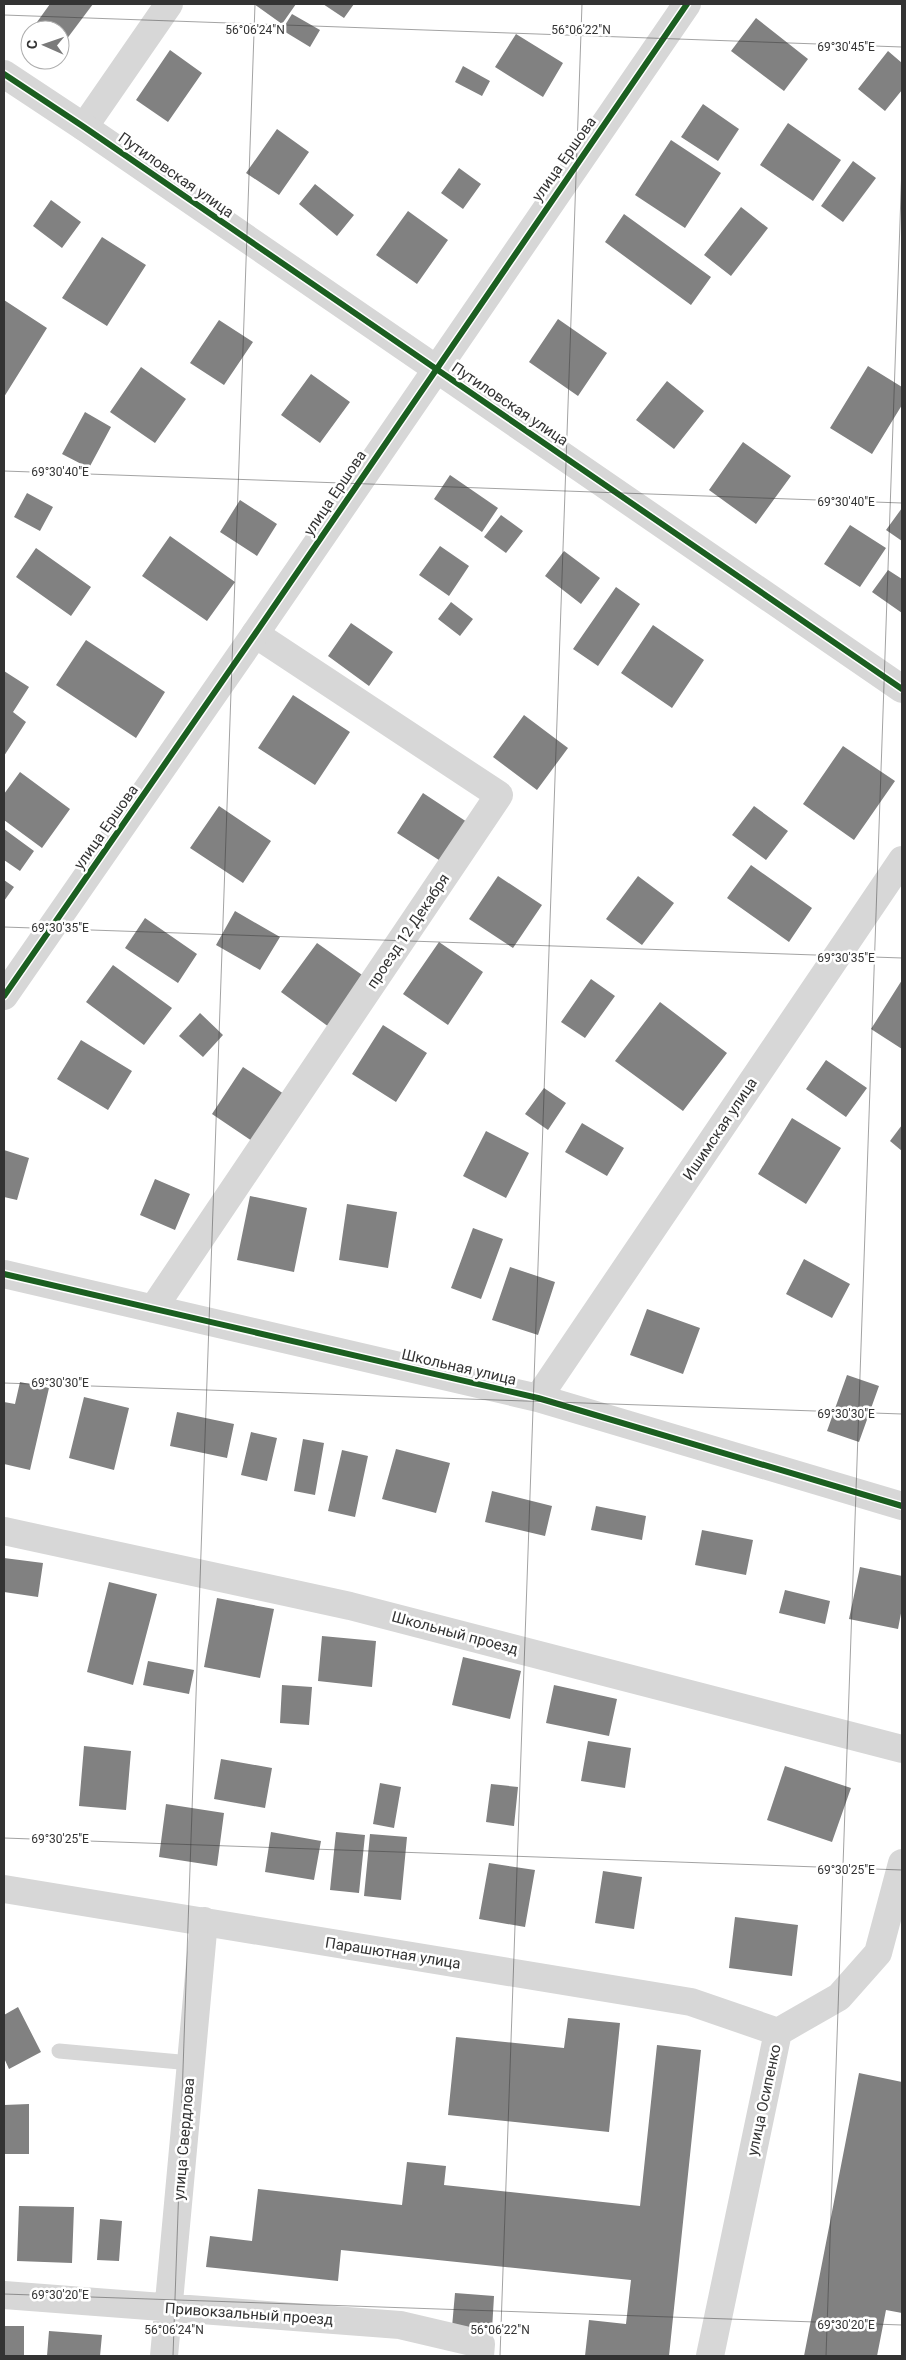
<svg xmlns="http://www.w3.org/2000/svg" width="906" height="2360" font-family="Roboto,sans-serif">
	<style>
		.building { fill: #818181 }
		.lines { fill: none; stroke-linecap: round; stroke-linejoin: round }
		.service { stroke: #d7d7d7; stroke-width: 15 }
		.minor { stroke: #d7d7d7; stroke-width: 28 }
		.tertiary { stroke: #d7d7d7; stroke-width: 28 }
		.cycleway-casing { stroke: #fff; stroke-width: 9 }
		.cycleway { stroke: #1b5e20; stroke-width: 6 }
		.ticks { fill: none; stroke: #333; stroke-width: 1; stroke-opacity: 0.45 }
		.labels { text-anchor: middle; stroke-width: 5; stroke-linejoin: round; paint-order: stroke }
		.street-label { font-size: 15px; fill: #333; stroke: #fff }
		.ticks-label { font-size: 12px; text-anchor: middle; fill: #333; stroke: #fff; stroke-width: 5; stroke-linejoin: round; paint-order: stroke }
	</style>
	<rect width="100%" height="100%" fill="#fff"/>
	<path class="building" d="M50,4h43l-33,44v-18l-28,-1z
		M254,4h42l-14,20z
		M323,4h31l-10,14z
		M292,14l28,16 -10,17 -28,-17z
		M756,18l52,41 -24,32 -53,-40z
		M516,34l47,29 -20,34 -48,-30z
		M170,50l32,23 -34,49 -32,-22z
		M888,51l14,12v27l-17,21 -27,-22z
		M463,66l27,15 -8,15 -27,-14z
		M703,104l36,25 -21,32 -37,-24z
		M788,123l53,37 -28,41 -53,-36z
		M277,129l32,23 -30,43 -33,-22z
		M671,140l50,33 -36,55 -50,-33z
		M853,161l23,17 -33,44 -22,-16z
		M459,168l22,16 -18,25 -22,-16z
		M315,184l39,31 -17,21 -38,-32z
		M51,200l30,22 -19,26 -29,-22z
		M741,207l27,21 -37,48 -27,-21z
		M408,211l40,29 -31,44 -41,-29z
		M624,214l87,63 -20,28 -86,-63z
		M102,237l44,28 -39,61 -45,-28z
		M4,300l43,28 -43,69z
		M558,319l49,34 -29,43 -49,-34z
		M219,320l34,22 -29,43 -34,-22z
		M868,366l34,21v18l-30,49 -42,-26z
		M141,367l45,32 -31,44 -45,-31z
		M311,374l39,28 -30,41 -39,-28z
		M667,381l37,30 -30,38 -38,-29z
		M85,412l26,15 -22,41 -27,-14z
		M743,442l48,34 -35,48 -47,-34z
		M450,475l48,33 -16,24 -48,-33z
		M27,493l26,14 -13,24 -26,-14z
		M240,500l37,24 -20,32 -37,-24z
		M902,508v33l-16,-11z
		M501,515l22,16 -17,22 -22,-16z
		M850,525l36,23 -26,39 -36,-23z
		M170,536l65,46 -28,39 -65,-45z
		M440,546l29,20 -20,30 -30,-21z
		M36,548l55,39 -20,29 -55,-39z
		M564,551l36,27 -19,26 -36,-28z
		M888,570l14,9v34l-30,-21z
		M616,587l24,17 -42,62 -25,-17z
		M451,602l22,17 -13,17 -22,-17z
		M351,623l42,29 -24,34 -41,-30z
		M653,625l51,35 -32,48 -51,-35z
		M86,640l79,52 -29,46 -80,-53z
		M4,671l25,16 -16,25 13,10 -22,34z
		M293,695l57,37 -35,53 -57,-37z
		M524,715l44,33 -31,42 -44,-33z
		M843,746l52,35 -41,59 -51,-36z
		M20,772l50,37 -28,39 -38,-28v-26z
		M423,793l44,29 -25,40 -45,-29z
		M219,806l52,35 -28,42 -53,-35z
		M754,806l34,25 -22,29 -34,-25z
		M4,829l30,22 -14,20 -16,-11z
		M751,865l61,43 -23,34 -62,-44z
		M498,876l44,29 -29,43 -44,-29z
		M638,876l36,27 -32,42 -36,-26z
		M4,880l10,7 -10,14z
		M235,911l45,26 -20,33 -44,-25z
		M145,918l52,36 -19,29 -53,-35z
		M439,942l44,30 -35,53 -45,-31z
		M317,943l48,34 -36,50 -48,-35z
		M113,965l59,43 -28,37 -58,-43z
		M591,979l24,17 -30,42 -24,-16z
		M902,980v69l-31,-20z
		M660,1002l67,51 -44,58 -68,-50z
		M200,1013l23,22 -20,22 -24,-21z
		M383,1025l44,28 -31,49 -44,-28z
		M81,1040l51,31 -24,39 -51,-31z
		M826,1060l41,28 -21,29 -40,-28z
		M243,1067l41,27 -32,47 -40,-27z
		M544,1088l22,15 -18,27 -23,-16z
		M792,1118l49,30 -35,56 -48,-30z
		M582,1123l42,25 -17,28 -42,-24z
		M902,1125v26l-12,-10z
		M486,1131l43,22 -23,45 -43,-22z
		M4,1150l25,8 -12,42 -13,-3z
		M155,1179l35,15 -15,36 -35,-15z
		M250,1196l57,12 -13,64 -57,-12z
		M347,1204l50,8 -9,56 -49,-8z
		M473,1228l30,11 -22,60 -30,-11z
		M804,1259l46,25 -18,34 -46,-24z
		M510,1267l45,15 -17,53 -46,-15z
		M647,1309l53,19 -17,46 -53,-19z
		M847,1375l32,11 -20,56 -32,-11z
		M20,1382l29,6 -19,82 -26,-6v-62l11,2z
		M84,1397l45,11 -15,62 -45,-12z
		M177,1412l57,12 -7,34 -57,-12z
		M251,1432l26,6 -10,43 -26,-6z
		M303,1439l21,4 -9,52 -21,-4z
		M396,1449l54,14 -14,50 -54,-14z
		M342,1450l26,6 -13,61 -27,-6z
		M492,1491l60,15 -7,30 -60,-14z
		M596,1506l50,10 -4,24 -51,-10z
		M702,1530l51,10 -7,35 -51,-10z
		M4,1558l39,5 -5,34 -34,-5z
		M860,1567l42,9v32l-4,21 -49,-10z
		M109,1582l48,12 -24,91 -46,-13z
		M785,1590l45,11 -5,23 -46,-11z
		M217,1598l57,11 -14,69 -56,-11z
		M322,1636l54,5 -4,46 -54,-6z
		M463,1657l58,14 -11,48 -58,-14z
		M148,1661l46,9 -5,24 -46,-9z
		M282,1685l30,2 -3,38 -29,-2z
		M554,1685l63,14 -8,37 -63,-13z
		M588,1741l43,7 -6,40 -44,-7z
		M84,1746l47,5 -5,59 -47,-4z
		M221,1759l51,9 -7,40 -51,-9z
		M785,1766l66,22 -19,54 -65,-22z
		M380,1783l21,4 -7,41 -21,-4z
		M491,1784l27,3 -4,39 -28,-4z
		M166,1804l58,9 -7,53 -58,-9z
		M271,1832l50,9 -7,39 -49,-8z
		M336,1832l29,3 -6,58 -29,-3z
		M370,1834l37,3 -6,63 -37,-4z
		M489,1863l46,7 -10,57 -46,-8z
		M603,1871l39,6 -8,52 -39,-6z
		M735,1917l63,8 -6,51 -63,-8z
		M18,2007l23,45 -32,17 -5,-11v-43z
		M568,2018l52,5 -11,109 -161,-17 8,-78 108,11z
		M657,2045l44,5 -32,306h-84l4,-36 37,4 5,-44 -290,-30 -3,31 -132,-14 4,-31 42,5 6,-52 144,16 5,-43 39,4 -2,19 196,21z
		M859,2073l43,9v231l-16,-3 -9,46h-73z
		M29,2104v50h-25v-49z
		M19,2206l55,1 -2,56 -55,-2z
		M100,2219l22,2 -3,40 -22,-1z
		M455,2293l39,3 -2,34 -40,-3z
		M4,2326h20v30h-20z
		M49,2331l53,4 -2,21h-53z"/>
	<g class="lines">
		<path class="service" d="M59,2051l132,12"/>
		<path class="minor" d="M84,127l85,-123
			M435,368l467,321
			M4,1274l534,124 364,108
			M153,1309l346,-514 -244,-161
			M538,1398l364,-538
			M4,1531l346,75 552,143
			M4,1889l687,113 87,30
			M4,2295l396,30 81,19 -1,12
			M164,2356l40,-435
			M710,2356l68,-324 61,-35 39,-44 24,-90"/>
		<path class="tertiary" d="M4,74l80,53 351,241
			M4,996l251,-362 432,-630"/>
		<defs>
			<path id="cycleway" d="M4,74l80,53 818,562
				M4,996l251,-362 432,-630
				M4,1274l534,124 364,108"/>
		</defs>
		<use href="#cycleway" class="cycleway-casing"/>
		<use href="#cycleway" class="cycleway"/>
	</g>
	<path class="ticks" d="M4,15l898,32M4,471l898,32M4,927l898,31M4,1383l898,31M4,1838l898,32M4,2294l898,31M173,2356l82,-2352M500,2356l82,-2352M826,2356l76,-2191"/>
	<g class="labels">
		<g class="street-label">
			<text transform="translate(564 159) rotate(-55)" y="5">улица Ершова</text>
			<text transform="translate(176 175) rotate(35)" y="5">Путиловская улица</text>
			<text transform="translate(510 404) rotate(34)" y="5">Путиловская улица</text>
			<text transform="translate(335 493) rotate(-56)" y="5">улица Ершова</text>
			<text transform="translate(106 827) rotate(-55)" y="5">улица Ершова</text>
			<text transform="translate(408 931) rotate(-56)" y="5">проезд 12 Декабря</text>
			<text transform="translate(720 1129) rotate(-56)" y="5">Ишимская улица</text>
			<text transform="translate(459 1367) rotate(13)" y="5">Школьная улица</text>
			<text transform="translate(455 1633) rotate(15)" y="5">Школьный проезд</text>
			<text transform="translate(393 1953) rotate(9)" y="5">Парашютная улица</text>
			<text transform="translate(764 2100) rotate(-78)" y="5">улица Осипенко</text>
			<text transform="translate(184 2139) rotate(-85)" y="5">улица Свердлова</text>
			<text transform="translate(249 2314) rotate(4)" y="5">Привокзальный проезд</text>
		</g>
	</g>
	<g class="ticks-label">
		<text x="255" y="34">56°06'24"N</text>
		<text x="581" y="34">56°06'22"N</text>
		<text x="846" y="51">69°30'45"E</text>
		<text x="60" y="476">69°30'40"E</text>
		<text x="846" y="506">69°30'40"E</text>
		<text x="60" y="932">69°30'35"E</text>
		<text x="846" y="962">69°30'35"E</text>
		<text x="60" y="1387">69°30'30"E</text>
		<text x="846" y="1418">69°30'30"E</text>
		<text x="60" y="1843">69°30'25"E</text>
		<text x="846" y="1874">69°30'25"E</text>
		<text x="60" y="2299">69°30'20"E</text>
		<text x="846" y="2329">69°30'20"E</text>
		<text x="174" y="2334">56°06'24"N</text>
		<text x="500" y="2334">56°06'22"N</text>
	</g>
	<rect width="906" height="2360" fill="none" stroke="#333333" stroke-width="10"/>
	<g transform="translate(45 45) rotate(272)"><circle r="24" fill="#ffffff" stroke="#adadad"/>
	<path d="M0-4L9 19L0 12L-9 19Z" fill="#7a7a7a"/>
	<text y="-8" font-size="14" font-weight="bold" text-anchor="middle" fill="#333333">С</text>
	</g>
</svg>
